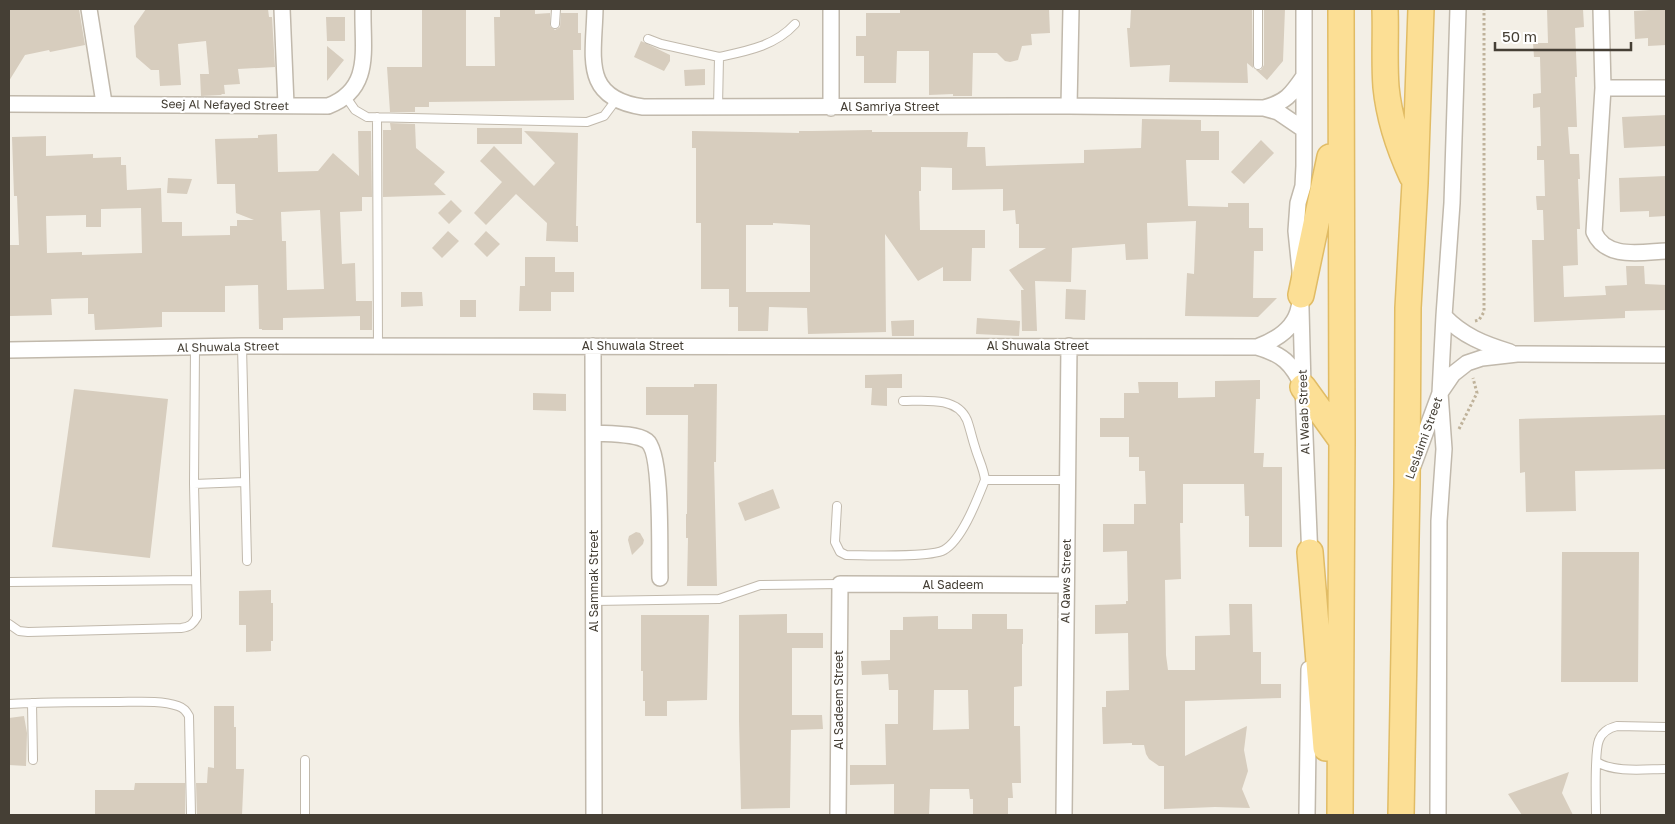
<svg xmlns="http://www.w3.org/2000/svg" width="1675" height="824" font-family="'Golos Text',sans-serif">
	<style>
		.building { fill: #d7cdbe; fill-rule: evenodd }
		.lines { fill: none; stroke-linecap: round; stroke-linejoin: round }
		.service-casing { stroke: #c1b9ac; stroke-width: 10 }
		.minor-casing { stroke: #c1b9ac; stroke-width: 18 }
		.primary-casing { stroke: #e1bc65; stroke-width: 28 }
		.path { stroke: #bfb29a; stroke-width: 3; stroke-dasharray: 2.5 2.5; stroke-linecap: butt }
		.service { stroke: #fff; stroke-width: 8 }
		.minor { stroke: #fff; stroke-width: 15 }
		.primary { stroke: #fcdf95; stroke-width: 25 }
		.labels { text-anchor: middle; stroke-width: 4.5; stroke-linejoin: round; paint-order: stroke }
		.street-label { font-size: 12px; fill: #453f35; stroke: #fff }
	</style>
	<rect width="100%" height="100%" fill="#f3efe6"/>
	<path class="building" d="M9,9h70l6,36 -35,7 -1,-2 -24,5 -16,26z
		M146,9h122l1,8h3l3,50 -37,2 2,15 -16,1 1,9h-3l-1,1 -20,1 -1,-22h9l-3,-33 -28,3 3,41 -21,1 -1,-16h-8l-15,-13 -2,-31z
		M422,9h44v57h29l-1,-49h6v-8h35v5l15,-1v13l5,4 5,-3 1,-14h17v20h3v17h-8l1,50 -145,2v5h-14v5h-25l-3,-45h35z
		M900,9h149l1,24 -19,1 1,11 -10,1 -4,14 -8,2 -5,-1 -8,-8h-24l-1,43h-19v-2l-24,1v-44h-32l-1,32h-32v-27h-8v-20h10v-23h34z
		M1131,9h121l1,59 -6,-5 1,20 -79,-1 1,-17 -40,2 -3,-39h3z
		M1264,9h21l-2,52 -16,19 -11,-10h5l3,-5z
		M1547,9h36l1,18 -9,1 2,49h-2l2,50h-9l2,27h9l1,25h-2l2,50h-3l1,36 -15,1 1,31 42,-2 -1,-9 22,-1 -1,-19h18l1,18 21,1v25l-41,1v7l-91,4 -2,-82h12l-1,-30h-6l-1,-14h9l-1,-36h-7v-14h4l-1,-39 -7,1v-14l8,-1 -1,-36h-6l-1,-14h15z
		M1666,9v36l-18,1v-8l-13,1 -1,-28z
		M326,17h19v24h-18z
		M641,41l29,14v6l-6,10 -30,-14z
		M327,46l17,14 -17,21z
		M705,69v16l-20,1 -1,-16z
		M1666,115v31l-42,2 -2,-31z
		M1142,119l59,1v11h18v29h-33l2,46 40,1v-4h21v25h14v23h-9l-1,47h24l-19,19 -73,-1 2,-43 7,1 2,-53 -49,2 1,36 -22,1 -1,-16 -53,4 -1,34 -36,-1 2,50h-15l-1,-41h3l-15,-20 37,-22h-27v-24h-3l-1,-14 -12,1v-22l-51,1v-22l-31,-1v24h-2l1,39h65v18h-13l-1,33h-28v-14l-25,14 -33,-47 1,98 -78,2 -1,-26 -38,-1 -1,24h-30v-24h-9v-18h-28v-66h-5v-75h-4v-17l107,2v-2h13l60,-1v2h96l-1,15h18l1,19 64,-2 34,-1v-13l57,-2zM773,223l37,2v67h-64v-67h27z
		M390,123l25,1 1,24 29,24 -11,12 12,11 -63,2v-67h8z
		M477,128h45v16h-45z
		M358,131h13l1,66h-10v14l-22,1 2,52 13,-1 1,38h16v29h-12v-14l-77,2v12h-21v-1h-3l-1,-44 -33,1v26h-63v15l-67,3 -1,-16h-6v-16l-37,1 1,16 -42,1 -1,-71h10l-2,-49h-3l-2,-59 34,-1v20l47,-2v4l28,-1v8h5l1,25 34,-2 1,34h20v14l48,-1v-9h7v-6h17l-18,-7 -1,-29h-18l-2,-45 43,-1v-3l19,-1 1,38 40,-1 15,-18 26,23zM141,208l1,45 -60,2v-3l-35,1 -1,-37 40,-1v12h15v-18zM320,210l4,79 -37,1 -1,-49h-4l-1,-29z
		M524,131l54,2 -2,93h2v16l-32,-1 1,-18 -31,-29 -30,31 -12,-12 28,-31 -22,-21 14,-15 40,40 21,-23z
		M1261,140l13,13 -30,31 -13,-12z
		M1666,176v40l-17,1v-6l-29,1 -1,-34z
		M168,178l24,1 -5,15 -20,-1z
		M451,200l11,11 -13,13 -11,-11z
		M448,231l11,10 -17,17 -10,-10z
		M486,231l14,13 -13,13 -13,-13z
		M525,257h30v15h19v20h-23v19h-32l1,-25h5z
		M1066,289l20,1 -1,30 -20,-1z
		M401,292h21l1,14 -22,1z
		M460,300h16v17h-16z
		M977,318l43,3 -1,15 -43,-2z
		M914,320v16h-22l-1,-15z
		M902,374v14h-15v18l-16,-1 1,-17h-7v-13z
		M1260,380v19h-4l-2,54h10l-1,14h19v80h-33v-31h-4l-1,-32h-61v39h-3l1,56 -16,1 1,75 2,15h27v-34l35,-1 -1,-31h23l1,48h8v32h20v14l-96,3v55l62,-30 -3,24 4,21 -6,18 8,19 -35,-1 -51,2v-43h-5l-10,-7 -3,-5 -2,-9h-12v-2l-29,1 -1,-37h4v-16l23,-1 -1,-57 -33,1v-29l31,-1v-3h2l-1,-50 -24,1v-28h31v-20h12l-1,-33h-6v-14h-10v-20h-29v-19h24v-25h15l-1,-11h40v16l37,-1v-16z
		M694,384h23l-1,78h-2l3,124h-30l1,-48h-2v-24h1l1,-99h-42v-28h48z
		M74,389l94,10 -18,159 -98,-11z
		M533,393l33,1v17l-33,-1z
		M1666,415v54l-91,2 1,40 -50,1 -1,-40 -5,1 -1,-54z
		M773,489l7,19 -35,13 -7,-18z
		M636,532l4,1 4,7 -1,4 -11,11 -4,-15 1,-4z
		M1562,552h77l-1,130h-77z
		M271,590v13h2v38h-2v10l-25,1v-27h-7v-34z
		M787,614v19h36v15h-31v67h30l1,14 -32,1 -1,78 -49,1 -2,-88v-106z
		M972,614h35v15h16v15h-1v42l-8,1v39h6l1,57h-9l1,15h-5v17h-35v-16h-3l-1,-10h-39l-1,26h-35v-31l-44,1v-20h36l-1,-41h13v-34h-9l-1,-16 -26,1 -1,-14 29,-1v-30h13v-13l35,-1v13h34zM934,690h34l1,39 -36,1z
		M641,615h68l-2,85 -40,1v15h-22v-15h-2v-30h-2z
		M214,706h20v21h2v42h8l-2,46h-45l-1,-32h11l1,-16 6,1z
		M24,716l3,17 -1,33 -17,-1v-47z
		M1569,772l-7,21 11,22h-51l-14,-21z
		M135,783h50v32h-90v-25h39z"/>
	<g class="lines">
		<defs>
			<path id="service" d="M555,24l1,-15
				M648,39l13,5 58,13
				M1258,65v-56
				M346,97l9,13 12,7 220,5 17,-6 12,-16
				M718,107l1,-50c28,-6 56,-11 76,-33
				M377,117l1,229
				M242,346l5,215
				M903,401c20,0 54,-5 64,19 3,8 5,18 8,27 3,11 9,22 10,33h82
				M194,484l51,-2
				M837,506l-2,36 5,10 6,3c20,0 83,3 98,-5 18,-10 33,-50 41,-70
				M9,582l187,-2
				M594,601l125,-2 41,-14 80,-1
				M9,624l10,7 9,1 153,-4c9,-1 12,-4 16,-11l-3,-133 1,-137
				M32,703l1,57
				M9,704c36,-2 72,-2 108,-2 19,0 44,-2 61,4 6,2 8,5 11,10l2,99
				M1597,762c17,11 49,7 69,7
				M305,815v-55
				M1596,815c0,-15 -2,-63 3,-75 3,-8 10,-12 18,-14l49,1"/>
			<path id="minor" d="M89,9l15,94
				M282,9l4,96
				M595,9c-1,48 -14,89 48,98l426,-1 195,2 14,4 25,17
				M831,9v99
				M1304,9v157l-1,20 -5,17 -2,28 4,39 3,117 7,172
				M1601,9l2,79 -9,144c12,28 47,20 72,19
				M1603,88h63
				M9,104l319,2c45,-17 34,-57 35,-97
				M1069,106l2,-97
				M1264,108c22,-6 27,-13 40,-32
				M1444,316c19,20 40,28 66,36
				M593,346l1,469
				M1257,347c19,-7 38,-18 42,-40
				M9,350l233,-4 1015,1c25,7 35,16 46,40
				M594,433c14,1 42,0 53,8 16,12 12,115 13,137
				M1413,466l27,-73 13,-19 14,-11 15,-5 35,-4 149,1
				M838,815l2,-231 226,1
				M1064,815l5,-469
				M1307,815l2,-146
				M1438,815l1,-294 5,-72 -4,-56 4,-77 8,-113 6,-194"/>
			<path id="primary" d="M1385,9c1,25 -1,52 1,78 3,31 13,61 26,89
				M1301,295l29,-138
				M1303,387l39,54
				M1310,552l16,196
				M1340,815l2,-374 -1,-432
				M1401,815l6,-331 1,-176 7,-125 6,-174"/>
		</defs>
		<use href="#service" class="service-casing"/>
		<use href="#minor" class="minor-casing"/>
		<use href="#primary" class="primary-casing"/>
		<path class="path" d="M1475,321l4,-1 5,-8v-303
			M1459,429l18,-36 -4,-15"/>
		<use href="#service" class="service"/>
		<use href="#minor" class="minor"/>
		<use href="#primary" class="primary"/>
	</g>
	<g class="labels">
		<g class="street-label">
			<text transform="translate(225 105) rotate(1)" y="4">Seej Al Nefayed Street</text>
			<text x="890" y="111">Al Samriya Street</text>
			<text x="633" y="350">Al Shuwala Street</text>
			<text x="1038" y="350">Al Shuwala Street</text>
			<text transform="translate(228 347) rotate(-1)" y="4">Al Shuwala Street</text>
			<text transform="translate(1304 412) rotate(-92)" y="4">Al Waab Street</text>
			<text transform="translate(1424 438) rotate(-70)" y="4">Leslaimi Street</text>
			<text transform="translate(594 581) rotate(-90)" y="4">Al Sammak Street</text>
			<text transform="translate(1066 581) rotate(-89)" y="4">Al Qaws Street</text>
			<text x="953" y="589">Al Sadeem</text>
			<text transform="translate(839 700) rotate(-90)" y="4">Al Sadeem Street</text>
		</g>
	</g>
	<rect width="1675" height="824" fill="none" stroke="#453f35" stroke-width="20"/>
	<path d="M1495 42v8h136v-8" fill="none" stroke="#453f35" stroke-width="2.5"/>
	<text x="1502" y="42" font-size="15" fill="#453f35" stroke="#ffffff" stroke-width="4" paint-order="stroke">50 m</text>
</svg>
